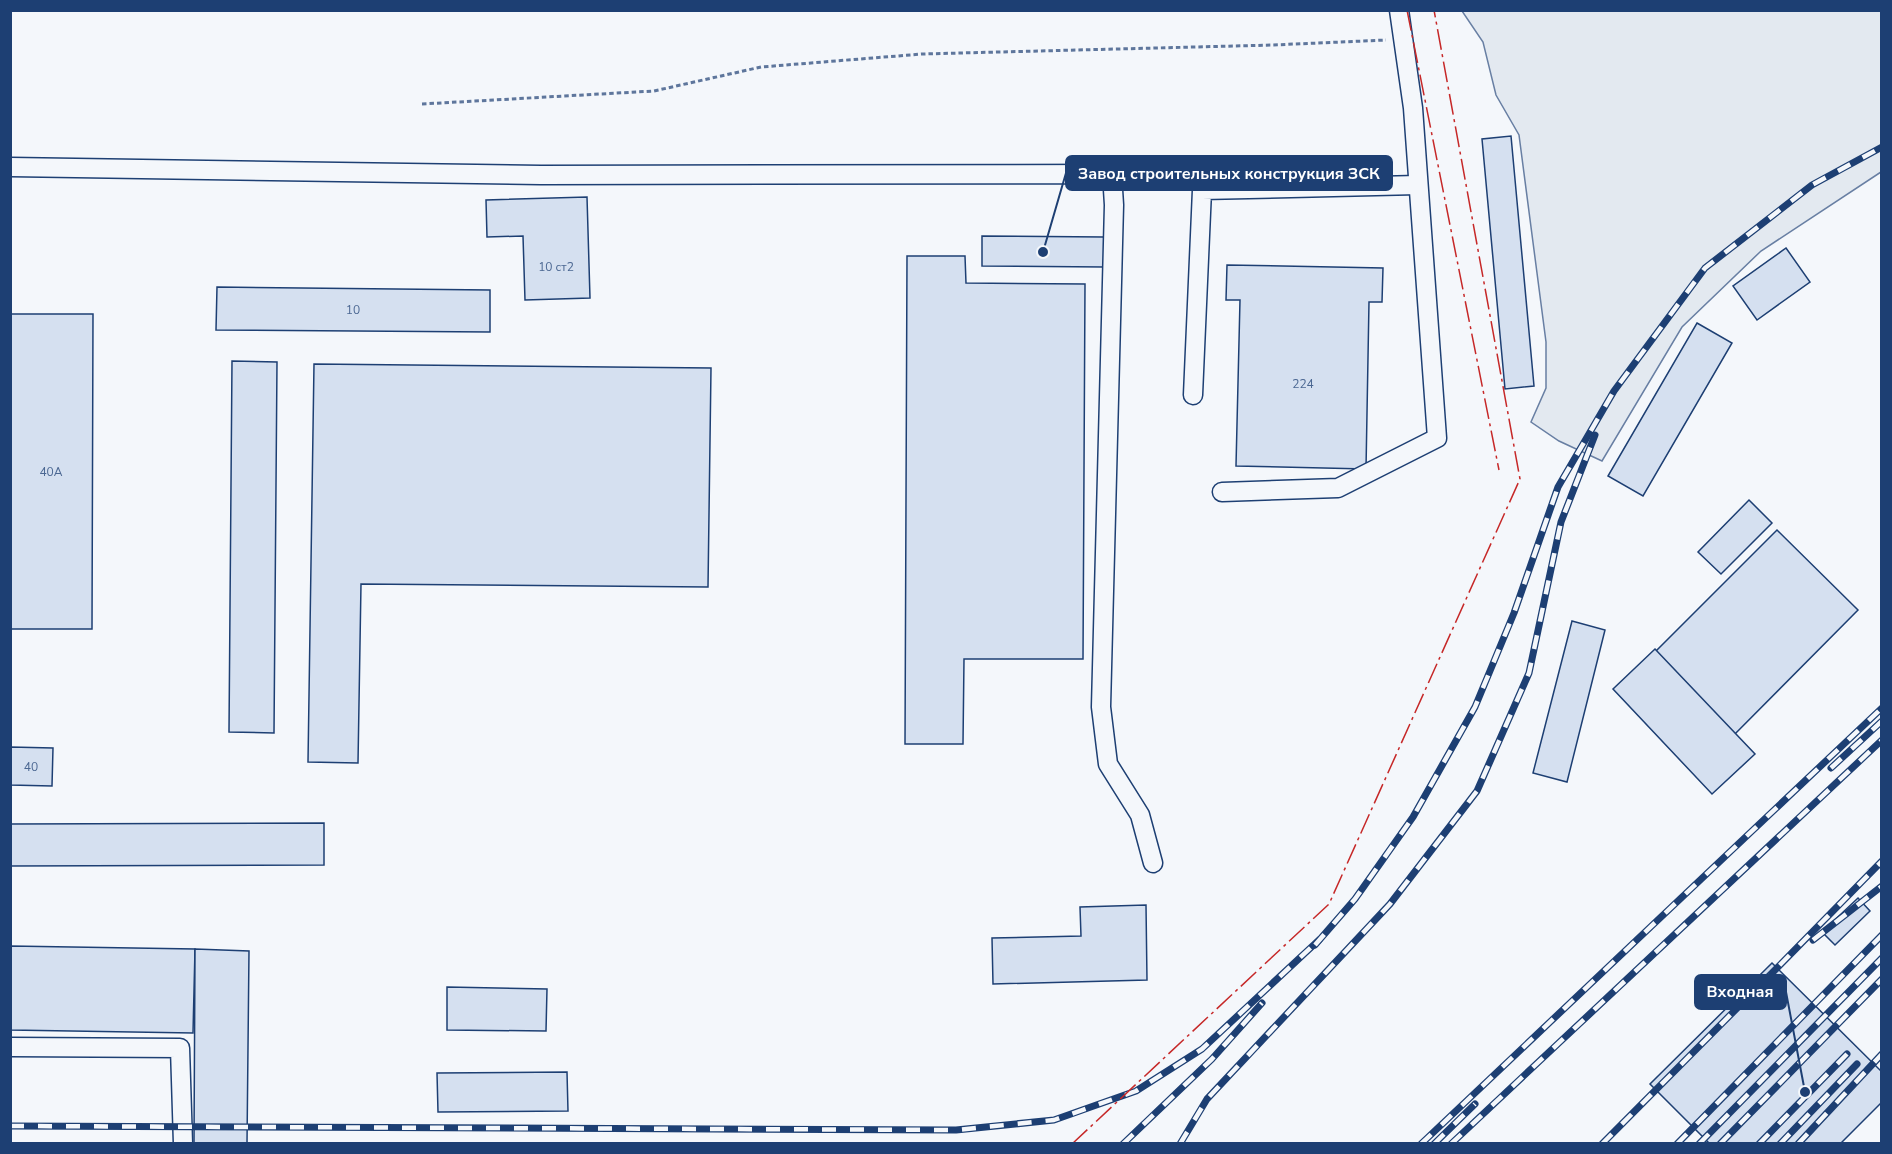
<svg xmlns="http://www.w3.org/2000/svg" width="1892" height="1154" font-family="'Nunito Sans',sans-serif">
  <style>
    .green { fill: #e3e9f0; stroke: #687fa3; stroke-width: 1.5 }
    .building { fill: #d5e0f0; stroke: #1d3f73; stroke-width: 1.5 }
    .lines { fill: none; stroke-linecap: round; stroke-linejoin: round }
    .minor-casing { stroke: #1d3f73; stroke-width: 21 }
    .path { stroke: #5e769c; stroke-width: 3; stroke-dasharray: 4.5 3; stroke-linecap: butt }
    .minor { stroke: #f4f7fb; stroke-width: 18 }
    .rail-casing { stroke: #1d3f73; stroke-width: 7 }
    .rail { stroke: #f4f7fb; stroke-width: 4.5; stroke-dasharray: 14; stroke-linecap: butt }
    .power { stroke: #c62828; stroke-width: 1.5; stroke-dasharray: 21 4.5 3 4.5; stroke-linecap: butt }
    .labels { text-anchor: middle; stroke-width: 4.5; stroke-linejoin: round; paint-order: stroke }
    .number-label { font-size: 12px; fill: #4b6792 }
    .leader { fill: none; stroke: #1d3f73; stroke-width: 2 }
    .callout-dot { fill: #1d3f73; stroke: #f4f7fb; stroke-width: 2 }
    .callout { fill: #1d3f73; stroke: #1d3f73; stroke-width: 2 }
    .callout-label { font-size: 16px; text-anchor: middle; font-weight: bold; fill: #fff }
  </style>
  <rect width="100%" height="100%" fill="#f4f7fb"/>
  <polygon class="green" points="1462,11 1881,11 1881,172 1761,251 1682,327 1602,461 1559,441 1531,422 1546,388 1546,342 1519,135 1496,95 1483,42"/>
  <g class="building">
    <polygon points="1511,136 1534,386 1505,389 1482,139"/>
    <polygon points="587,197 590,298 525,300 523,236 487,237 486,200"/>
    <polygon points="982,236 1104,237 1104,267 982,266"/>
    <polygon points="1786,248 1810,282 1757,320 1733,286"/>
    <polygon points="907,256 965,256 966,283 1085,284 1083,659 964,659 963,744 905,744"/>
    <polygon points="1227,265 1383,268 1382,302 1369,302 1366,469 1236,466 1240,300 1226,300"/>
    <polygon points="217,287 490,290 490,332 216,330"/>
    <polygon points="10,314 93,314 92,629 10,629"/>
    <polygon points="1697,323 1732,343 1643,496 1608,476"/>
    <polygon points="232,361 277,362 274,733 229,732"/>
    <polygon points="314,364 711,368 708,587 361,584 358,763 308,762"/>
    <polygon points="1749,500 1772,523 1721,574 1698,552"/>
    <polygon points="1777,530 1858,610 1728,741 1647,660"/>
    <polygon points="1572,621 1605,630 1567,782 1533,773"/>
    <polygon points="1655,649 1755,754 1712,794 1613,689"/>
    <polygon points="10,747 53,748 52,786 10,785"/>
    <polygon points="324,823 324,865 10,866 10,824"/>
    <polygon points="1858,898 1870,911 1835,945 1822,932"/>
    <polygon points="1146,905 1147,980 993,984 992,938 1081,936 1080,907"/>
    <polygon points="10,946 195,949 193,1033 10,1030"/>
    <polygon points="195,949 249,951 247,1144 194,1144"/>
    <polygon points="1772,963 1882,1072 1882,1102 1840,1144 1710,1144 1650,1084"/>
    <polygon points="447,987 547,989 546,1031 447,1030"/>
    <polygon points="567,1072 568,1111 438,1112 437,1073"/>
  </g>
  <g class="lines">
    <g class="minor-casing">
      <g id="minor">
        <polyline points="10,167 541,175 1112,174 1114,205 1101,707 1108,764 1140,815 1153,863"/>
        <polyline points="1193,395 1202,190 1418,185"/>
        <polyline points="1222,492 1338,488 1437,438 1413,108 1399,10"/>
        <polyline points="10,1047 180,1048 183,1144"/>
      </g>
    </g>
    <polyline class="path" points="422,104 654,91 761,67 922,54 1273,45 1386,40"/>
    <use href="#minor" class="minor"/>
    <g class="rail-casing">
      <g id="rail">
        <polyline points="1831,768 1882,721"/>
        <polyline points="1813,940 1882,886"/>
        <polyline points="1315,945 1355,899 1413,817 1475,707 1514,613 1558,487 1614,391 1705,268 1812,185 1882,147"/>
        <polyline points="10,1126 956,1130 1054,1120 1136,1091 1202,1049 1319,940"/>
        <polyline points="1123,1144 1212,1059 1262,1003"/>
        <polyline points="1180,1144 1207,1099 1390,904 1477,791 1529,673 1561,522 1595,435"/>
        <polyline points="1421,1144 1882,708"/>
        <polyline points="1434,1144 1475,1104"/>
        <polyline points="1451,1144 1882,740"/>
        <polyline points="1602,1144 1774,971 1882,861"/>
        <polyline points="1677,1144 1882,935"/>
        <polyline points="1699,1144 1882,958"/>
        <polyline points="1720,1144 1882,979"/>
        <polyline points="1759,1144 1847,1054"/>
        <polyline points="1780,1144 1857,1064"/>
        <polyline points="1798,1144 1882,1054"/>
      </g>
    </g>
    <use href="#rail" class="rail"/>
    <g class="power">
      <polyline points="1407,10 1499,470"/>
      <polyline points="1072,1144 1329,904 1520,479 1434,10"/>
    </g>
  </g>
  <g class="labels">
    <g class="number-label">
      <text x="556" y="271">10 ст2</text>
      <text x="353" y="314">10</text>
      <text x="1303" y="388">224</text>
      <text x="51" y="476">40А</text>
      <text x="31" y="771">40</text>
    </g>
  </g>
  <path class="leader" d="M1043 252L1066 173M1805 1092L1786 992"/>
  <g class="callout-dot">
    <circle cx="1043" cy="252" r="6"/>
    <circle cx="1805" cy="1092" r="6"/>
  </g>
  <g class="callout">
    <rect x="1066" y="156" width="326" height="34" rx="6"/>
    <rect x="1695" y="975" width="91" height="34" rx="6"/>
  </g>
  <g class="callout-label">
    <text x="1229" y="179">Завод строительных конструкция ЗСК</text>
    <text x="1740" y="997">Входная</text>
  </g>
  <rect width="1892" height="1154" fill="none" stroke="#1d3f73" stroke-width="24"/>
</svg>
